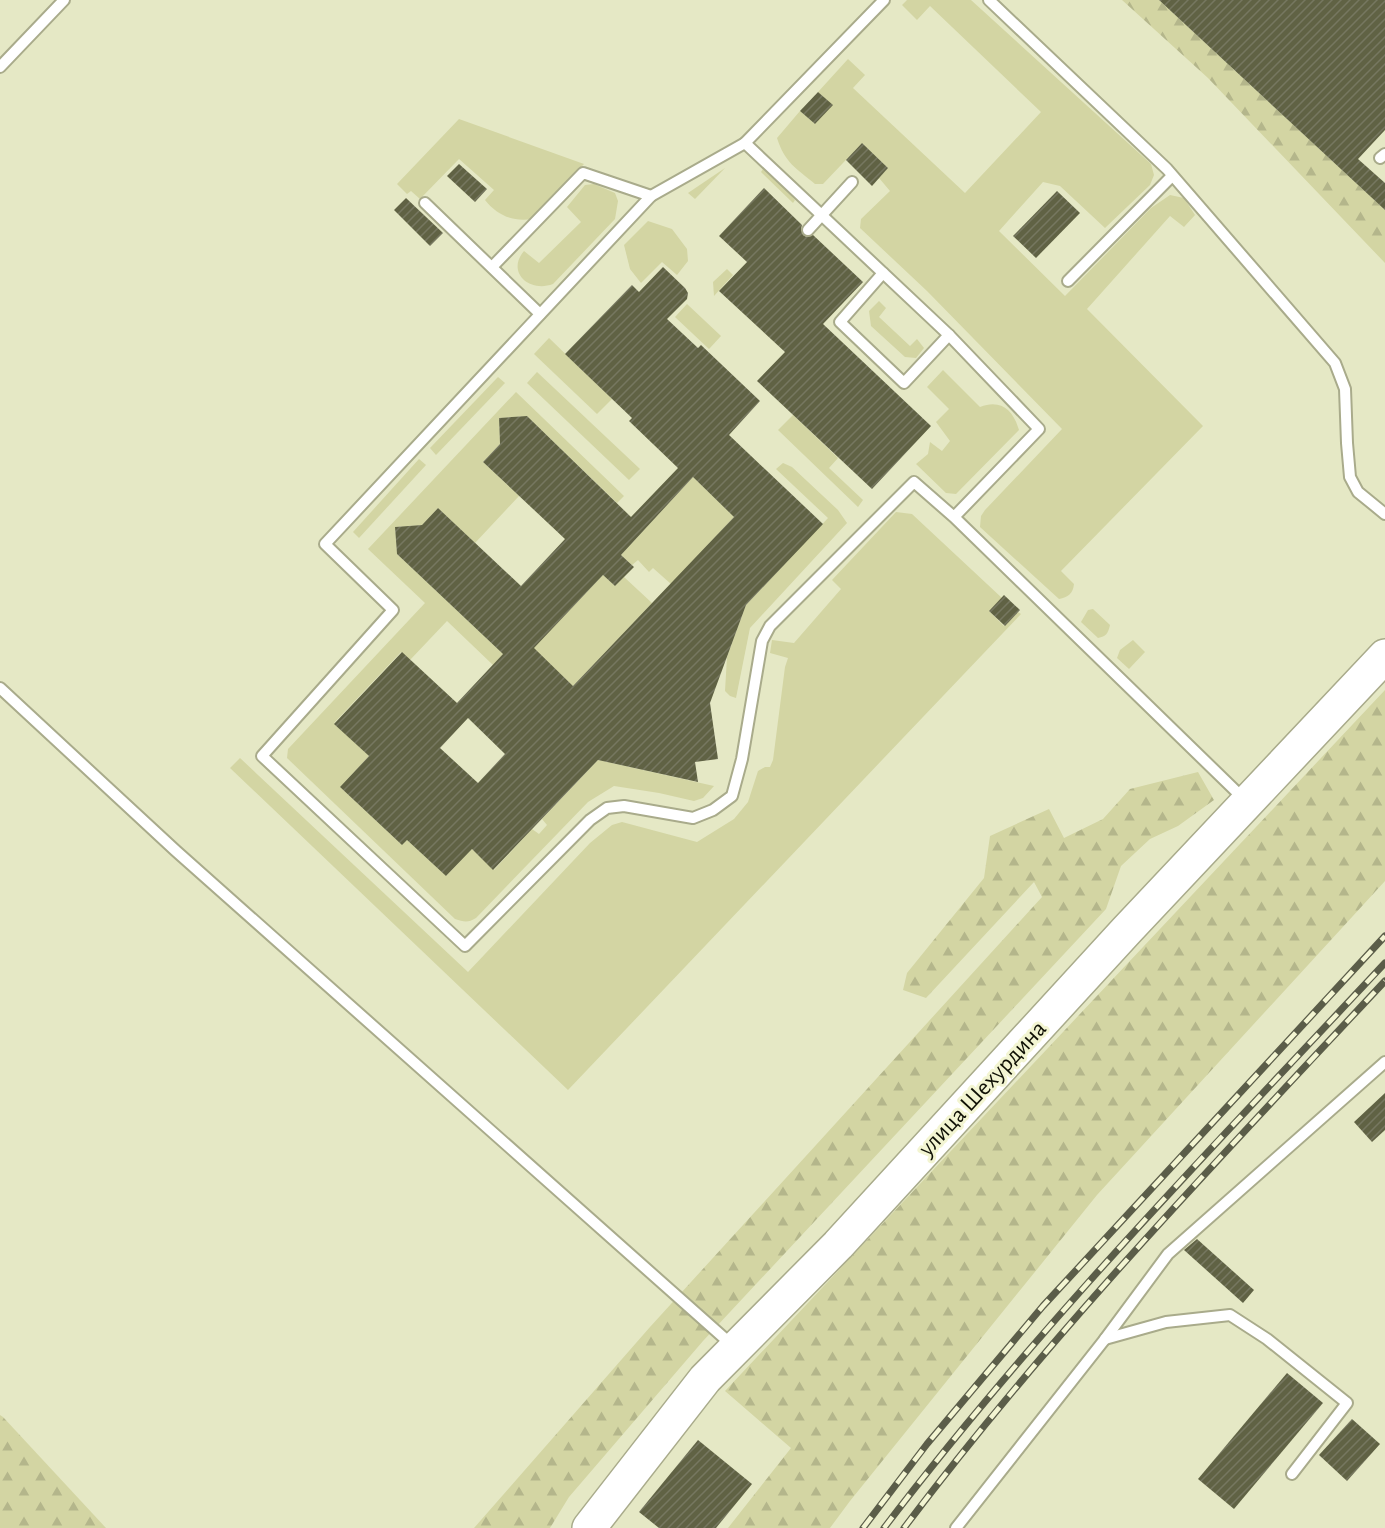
<svg xmlns="http://www.w3.org/2000/svg" width="1385" height="1528" font-family="'Alegreya Sans',sans-serif">
  <style>
    .green { fill: #d3d5a3 }
    .forest { fill: url(#forest-firs) }
    .building { fill: url(#building-hatch); fill-rule: evenodd }
    .lines { fill: none; stroke-linecap: round; stroke-linejoin: round }
    .service-casing { stroke: #a9ab8b; stroke-width: 14 }
    .primary-casing { stroke: #a9ab8b; stroke-width: 36 }
    .service { stroke: #fff; stroke-width: 10 }
    .primary { stroke: #fff; stroke-width: 33 }
    .rail-casing { stroke: #5b5d49; stroke-width: 7 }
    .rail { stroke: #f3f5d2; stroke-width: 4.5; stroke-dasharray: 14; stroke-linecap: butt }
    .labels { text-anchor: middle; stroke-width: 6; stroke-linejoin: round; paint-order: stroke }
    .street-label { font-size: 24px; fill: #0f1005; stroke: #f3f5d2 }
  </style>
  <defs>
    <pattern id="forest-firs" width="22" height="20" patternUnits="userSpaceOnUse" patternTransform="scale(1.5)"><rect width="22" height="20" fill="#d3d5a3"/><path d="M5 1l3.5 6h-7zM16 11l3.5 6h-7z" fill="#b4b68b"/></pattern>
    <pattern id="building-hatch" width="6" height="6" patternUnits="userSpaceOnUse" patternTransform="scale(1.5)"><rect width="6" height="6" fill="#606244"/><path d="M-1 1l2-2M0 6l6-6M5 7l2-2" fill="none" stroke="#767760"/></pattern>
  </defs>
  <rect width="100%" height="100%" fill="#e5e8c5"/>
  <g class="green">
    <path d="M 907,0 L 971,0 L 1151,164 L 1154,175 L 1150,185 L 1105,228 L 1060,186 L 1043,182 L 999,231 L 1065,296 L 1151,208 L 1170,195 L 1184,198 L 1195,215 L 1184,227 L 1170,216 L 1087,309 L 1203,426 L 1061,571 L 1074,584 C 1073,594 1068,597 1059,599 L 980,527 L 981,516 L 985,510 L 1062,429 L 927,291 L 860,228 L 861,219 L 890,191 L 879,178 L 888,168 L 862,143 L 823,184 L 815,184 C 796,168 785,163 777,138 L 800,111 L 815,124 L 832,105 L 818,92 L 848,59 L 865,75 L 853,88 L 965,193 L 1041,112 L 930,6 L 917,20 L 902,5 Z"/>
    <path d="M 459,119 L 584,164 L 532,219 C 512,222 497,215 485,200 L 494,190 L 459,159 L 420,199 L 411,191 L 407,194 L 397,184 Z"/>
    <polygon points="725,168 695,199 688,193"/>
    <polygon points="763,169 782,185 795,200 793,203 761,172"/>
    <path d="M 594,184 L 615,193 L 618,201 L 615,219 L 553,284 C 529,293 506,272 524,251 L 539,263 L 581,222 L 567,207 L 585,185 Z"/>
    <polygon points="648,221 672,229 687,249 688,261 677,275 662,262 641,283 630,269 624,245"/>
    <polygon points="727,269 733,275 714,296 713,282"/>
    <polygon points="879,301 886,308 879,317 910,346 917,339 924,348 916,358 905,357 871,326 869,311"/>
    <polygon points="687,304 721,336 709,349 675,317"/>
    <polygon points="549,338 612,399 597,414 534,354"/>
    <path d="M 943,370 L 980,407 C 1001,399 1013,410 1019,430 L 956,494 L 946,493 L 916,464 L 928,454 L 930,442 L 942,451 L 950,441 L 936,422 L 949,409 L 927,387 Z"/>
    <polygon points="537,372 640,469 629,480 527,383"/>
    <polygon points="498,377 505,383 436,455 430,448"/>
    <path d="M 516,392 L 624,496 L 617,503 L 527,416 L 499,418 L 500,444 L 483,462 L 519,496 L 475,543 L 438,508 L 422,525 L 395,527 L 397,554 L 503,654 L 493,665 L 447,621 L 410,660 L 401,652 L 334,723 L 369,756 L 340,787 L 402,845 L 407,840 L 446,876 L 472,849 L 494,870 L 532,829 L 539,834 L 547,825 L 542,819 L 598,760 L 714,786 L 703,798 L 694,801 L 659,793 L 614,786 L 588,802 L 476,918 C 468,923 464,922 455,919 L 287,758 L 288,749 L 425,603 L 368,549 Z"/>
    <polygon points="793,415 838,458 829,468 863,500 858,507 778,430"/>
    <polygon points="419,459 426,465 359,538 353,532"/>
    <polygon points="783,463 792,467 838,510 847,523 750,628 736,698 730,696 725,691 727,657 746,605 828,518 776,469"/>
    <polygon points="693,477 734,517 671,584 653,568 649,572 638,560 632,565 621,555"/>
    <polygon points="896,512 912,514 1002,598 989,611 1004,626 1018,612 1021,614 568,1090 230,768 240,758 468,972 590,843 612,825 622,822 697,842 734,819 748,802 758,771 765,767 770,767 773,760 785,667 788,658 770,653 772,640 794,643 841,589 832,580"/>
    <polygon points="603,575 615,586 624,577 652,603 573,686 533,648"/>
    <path d="M 1093,609 L 1110,625 C 1108,634 1106,636 1098,638 L 1081,622 L 1088,610 Z"/>
    <polygon points="1133,640 1145,652 1129,669 1117,658 1120,650"/>
  </g>
  <g class="forest">
    <polygon points="1122,0 1159,0 1385,210 1385,263 1208,78"/>
    <polygon points="1385,690 1385,881 1097,1195 850,1501 830,1528 728,1528 791,1448 725,1391"/>
    <polygon points="1198,772 1214,800 1178,826 1150,839 1121,866 1106,909 703,1341 569,1497 550,1528 474,1528 650,1327 1042,897 1034,882 926,998 903,990 907,973 984,878 990,836 1049,809 1064,838 1103,819 1130,789"/>
    <polygon points="0,1415 3,1417 106,1528 0,1528"/>
  </g>
  <g class="building">
    <polygon points="1159,0 1385,0 1385,130 1358,159 1385,183 1385,210"/>
    <polygon points="818,92 833,105 815,124 800,111"/>
    <polygon points="862,143 888,168 872,186 846,160"/>
    <polygon points="459,164 487,189 475,202 447,176"/>
    <polygon points="764,188 802,225 801,229 803,235 807,237 813,235 863,282 823,324 931,426 872,489 757,381 785,352 719,291 747,262 719,236"/>
    <polygon points="1057,191 1080,213 1036,258 1013,236"/>
    <polygon points="406,198 443,233 430,246 394,210"/>
    <path d="M 663,267 L 685,288 L 688,293 L 687,299 L 667,319 L 698,348 L 701,345 L 760,401 L 729,435 L 823,524 L 746,605 L 710,703 L 718,759 L 695,762 L 698,782 L 598,760 L 493,870 L 472,849 L 446,876 L 407,840 L 402,845 L 340,787 L 369,756 L 334,724 L 402,652 L 457,703 L 503,654 L 397,554 L 395,527 L 422,525 L 438,508 L 521,586 L 565,539 L 483,462 L 500,444 L 499,418 L 527,416 L 631,517 L 678,468 L 629,421 L 632,418 L 565,354 L 632,285 L 639,292 ZM 693,477 L 734,517 L 573,686 L 534,648 L 603,575 L 615,586 L 634,567 L 621,555 ZM 468,718 L 505,754 L 478,783 L 440,748 Z"/>
    <polygon points="1004,595 1020,610 1005,626 989,611"/>
    <polygon points="1385,1093 1385,1130 1372,1142 1354,1122"/>
    <polygon points="1197,1239 1254,1290 1243,1303 1184,1250"/>
    <polygon points="1287,1373 1323,1403 1234,1509 1198,1479"/>
    <polygon points="1352,1419 1380,1444 1347,1481 1319,1455"/>
    <polygon points="698,1440 752,1484 716,1528 659,1528 639,1512"/>
  </g>
  <g class="lines">
    <g class="service-casing">
      <g id="service">
        <polyline points="989,0 1167,169 1335,363 1345,389 1347,443 1350,477 1358,492 1385,514"/>
        <polyline points="0,67 64,0"/>
        <polyline points="745,143 884,0"/>
        <polyline points="1380,158 1385,154"/>
        <polyline points="425,203 540,314"/>
        <polyline points="808,230 852,182"/>
        <polyline points="492,267 583,173 651,196"/>
        <polyline points="883,273 840,322 904,383 949,335"/>
        <polyline points="1068,281 1172,176"/>
        <polyline points="954,517 914,482 770,626 762,641 742,759 732,796 713,810 693,818 624,806 607,808 590,820 465,946 262,756 393,610 325,544 651,196 745,143 949,335 1039,429 954,517 1245,800"/>
        <polyline points="0,688 176,851 732,1345"/>
        <polyline points="1105,1339 1166,1322 1230,1315 1267,1339 1347,1403 1292,1474"/>
        <polyline points="956,1528 1105,1339 1168,1254 1385,1062"/>
      </g>
    </g>
    <g class="primary-casing">
      <polyline id="primary" points="589,1528 705,1379 838,1245 1126,931 1385,656"/>
    </g>
    <use href="#service" class="service"/>
    <use href="#primary" class="primary"/>
    <g class="rail-casing">
      <g id="rail">
        <polyline points="863,1528 927,1444 1043,1306 1385,936"/>
        <path d="M 884,1528 C 1037,1327 1213,1147 1385,963"/>
        <path d="M 904,1528 C 1050,1334 1219,1159 1385,981"/>
      </g>
    </g>
    <use href="#rail" class="rail"/>
  </g>
  <g class="labels">
    <g class="street-label">
      <text transform="translate(982 1088) rotate(-47)" y="8">улица Шехурдина</text>
    </g>
  </g>
</svg>
